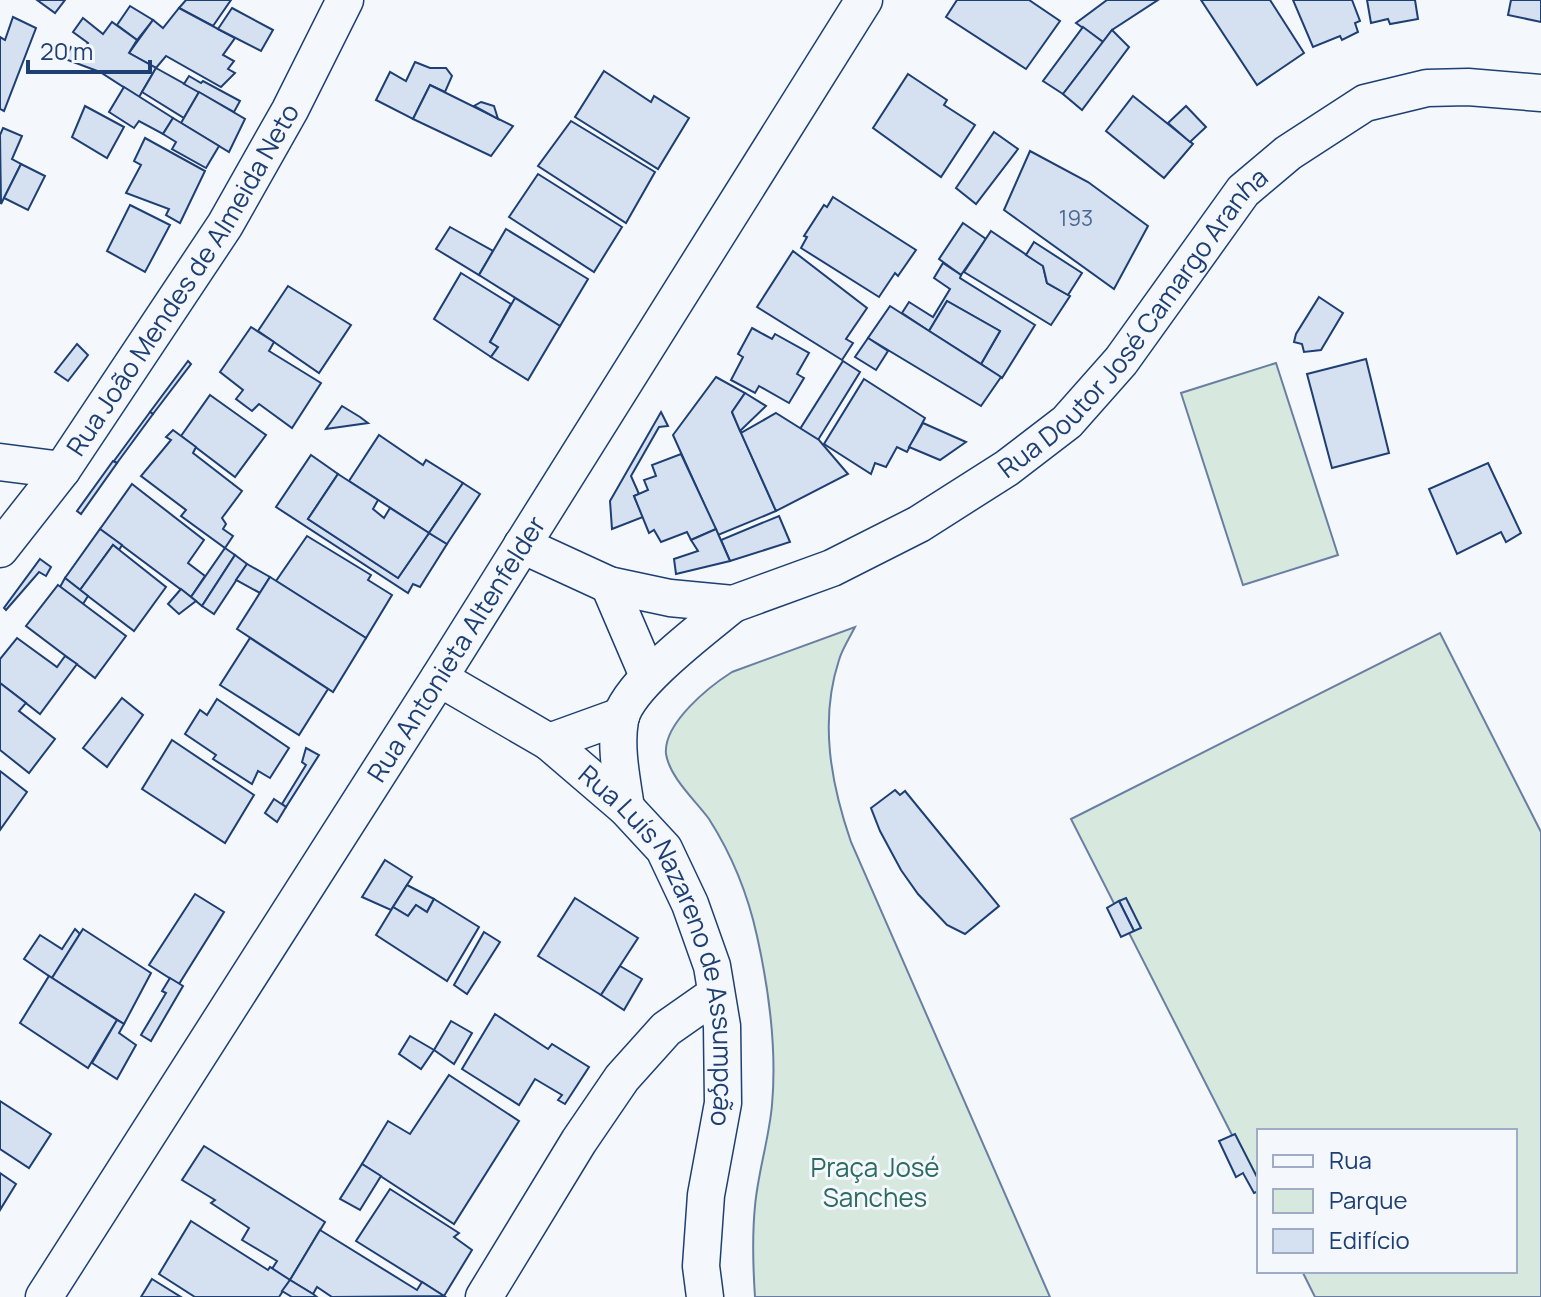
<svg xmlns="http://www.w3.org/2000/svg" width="1541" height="1297" font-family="Manrope,sans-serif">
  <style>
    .green { fill: #d7e8df; stroke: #687fa3; stroke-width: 2 }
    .building { fill: #d5e0f0; stroke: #1d3f73; stroke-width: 2 }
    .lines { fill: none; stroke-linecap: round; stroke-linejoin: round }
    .minor-casing { stroke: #1d3f73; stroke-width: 39 }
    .minor { stroke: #f4f7fb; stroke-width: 36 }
    .labels { text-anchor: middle; stroke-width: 6; stroke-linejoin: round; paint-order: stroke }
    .number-label { font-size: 22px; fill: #4b6792 }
    .street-label { font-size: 26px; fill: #1d3f73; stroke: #f4f7fb }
    .park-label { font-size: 26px; fill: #2c6c60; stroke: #f4f7fb }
  </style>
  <rect width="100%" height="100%" fill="#f4f7fb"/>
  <g class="green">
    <polygon points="1276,363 1338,555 1243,585 1181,393"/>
    <path d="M 855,627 C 850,637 842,649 839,660 C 819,721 831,784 851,842 L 1050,1297 L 755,1297 C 753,1267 752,1236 755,1206 C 758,1172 769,1139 772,1105 C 777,1049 769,990 757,936 C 748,895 732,855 709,819 C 695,800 670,778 666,754 C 663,723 710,686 732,672 Z"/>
    <polygon points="1440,633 1541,832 1541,1297 1315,1297 1302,1271 1515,1271 1515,1131 1259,1131 1259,1188 1071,819"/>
  </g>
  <g class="building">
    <polygon points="37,0 65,0 55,13"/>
    <polygon points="186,0 231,0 213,26 179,8"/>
    <polygon points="957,0 1029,0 1060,21 1026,69 946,17"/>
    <polygon points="1107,0 1158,0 1112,30 1103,42 1076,23"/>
    <polygon points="1201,0 1270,0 1304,53 1257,85"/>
    <polygon points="1293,0 1352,0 1360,21 1355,23 1358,32 1342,40 1340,36 1313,47"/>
    <polygon points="1367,0 1415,0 1418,19 1390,24 1388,19 1371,23"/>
    <polygon points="1511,0 1541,0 1541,22 1508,15"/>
    <polygon points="130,6 153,20 137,40 117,25"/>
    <polygon points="179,8 235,38 223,55 234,61 228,69 235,73 221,87 166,56 156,68 129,53 153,20 163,28"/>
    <polygon points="232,8 273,30 261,51 218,29"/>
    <polygon points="13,17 36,28 4,111 0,109 0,37 5,40"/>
    <polygon points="83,18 103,34 112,22 137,40 129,53 156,68 139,97 100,72 65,59 71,47 81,53 88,43 73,32"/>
    <polygon points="1083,27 1103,42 1063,94 1043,81"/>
    <polygon points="1112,30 1129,47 1082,110 1063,94"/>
    <polygon points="415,62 430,68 446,68 452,76 445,92 430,85 413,119 376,100 390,72 406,81"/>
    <polygon points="156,68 199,92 184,118 142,92"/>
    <polygon points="604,71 651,102 654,96 689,118 658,169 575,117"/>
    <polygon points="908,74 947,100 944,105 975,125 941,177 873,128"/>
    <polygon points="189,76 201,83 203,81 240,101 234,112 184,84"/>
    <polygon points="430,85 513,126 491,156 413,119"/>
    <polygon points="124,87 173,118 163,134 139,121 134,128 109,112"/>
    <polygon points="199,92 245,119 229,152 181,123"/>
    <polygon points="1133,96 1193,144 1164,178 1106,131"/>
    <polygon points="481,102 494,106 498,119 474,106"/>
    <polygon points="85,106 124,127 107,158 72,137"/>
    <polygon points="1186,106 1206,127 1190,142 1168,123"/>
    <polygon points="173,118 219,146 206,168 172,149 176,142 163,134"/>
    <polygon points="571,121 655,172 626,223 538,166"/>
    <polygon points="3,128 22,136 12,159 21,164 1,204 0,135"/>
    <polygon points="994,132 1018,149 976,204 956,188"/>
    <polygon points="145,138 205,171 180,223 166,215 169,209 126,193 141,165 134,161"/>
    <polygon points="1030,151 1088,182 1148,226 1114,289 1004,210"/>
    <polygon points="21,164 45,176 28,210 4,198"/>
    <polygon points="538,174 622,227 594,272 509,217"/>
    <polygon points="833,197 916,250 898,276 895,273 879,297 801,248 807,237 804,236 824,205 827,207"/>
    <polygon points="130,205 170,225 145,272 107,251"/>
    <polygon points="963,223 986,239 961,275 939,259"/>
    <polygon points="450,227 493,251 479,275 436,249"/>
    <polygon points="506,229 588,279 560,326 479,275"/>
    <polygon points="991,231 1043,266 1047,283 1070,296 1051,325 964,272"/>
    <polygon points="1034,242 1082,273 1068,295 1047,283 1043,266 1026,255"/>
    <polygon points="793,251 867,308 846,339 853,343 842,360 757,307"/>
    <polygon points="943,263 961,275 960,278 1035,325 1002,378 981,364 1000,331 947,301 929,331 902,313 909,302 933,317 950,289 934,278"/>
    <polygon points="461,273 511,304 490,342 498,347 491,357 434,319"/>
    <polygon points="288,286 351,325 319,373 258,331"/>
    <polygon points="1319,297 1343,313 1321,350 1304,352 1302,344 1294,342 1296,334"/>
    <polygon points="515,298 560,326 528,380 491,357 498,347 490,342"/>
    <polygon points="947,301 1000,331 981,364 929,331"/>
    <polygon points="890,306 1001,377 981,406 868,338"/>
    <polygon points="251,327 274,342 269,351 321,383 292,428 259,404 252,411 236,399 243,390 220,372"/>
    <polygon points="752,328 772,339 775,334 809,353 797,374 804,378 789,403 759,386 755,393 731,380 743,357 738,354"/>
    <polygon points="868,338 888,351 876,370 855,357"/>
    <polygon points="77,344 88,355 68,381 55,372"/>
    <polygon points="1366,359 1389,453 1332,468 1307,374"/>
    <polygon points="188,361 191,364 153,414 150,412"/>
    <polygon points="843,361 860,372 818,440 800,429"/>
    <polygon points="716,377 745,393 732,412 776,511 718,535 673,435"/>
    <polygon points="864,379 925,418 907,452 897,447 886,467 875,463 871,474 824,444"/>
    <polygon points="745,393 766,406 740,431 732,412"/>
    <polygon points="210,395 266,435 235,477 181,436"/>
    <polygon points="342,406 360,417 368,423 326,429"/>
    <polygon points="150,412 153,414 117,463 114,461"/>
    <polygon points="661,412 668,426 659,427 631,476 639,494 634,496 643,517 612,529 610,501"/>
    <polygon points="776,413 819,440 848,474 776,511 741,433"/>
    <polygon points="923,423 966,442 940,460 909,447"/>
    <polygon points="173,430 196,447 193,453 242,491 222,518 226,524 223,529 233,536 225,548 181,516 186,510 141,476 171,440 166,437"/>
    <polygon points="379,435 423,465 426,460 463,483 429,533 349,481"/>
    <polygon points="681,454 716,529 691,540 687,532 661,542 654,530 649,533 634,496 648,490 644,480 656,476 652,465"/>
    <polygon points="311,455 338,474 308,519 398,578 429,533 447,544 420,587 413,584 408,593 276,507"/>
    <polygon points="113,461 117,463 81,514 77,511"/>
    <polygon points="1488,463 1521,533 1506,542 1501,532 1457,554 1429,489"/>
    <polygon points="338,474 378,500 373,509 384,518 390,508 429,533 398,578 308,519"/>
    <polygon points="463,483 480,494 447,544 429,533"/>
    <polygon points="132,484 204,540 188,563 205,576 191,597 100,529"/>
    <polygon points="779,516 790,542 730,561 721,540"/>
    <polygon points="100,529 122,545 119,550 113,545 80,590 65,578"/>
    <polygon points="716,529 730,561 676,574 674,559 698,551 691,540"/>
    <polygon points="307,536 371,575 368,580 392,595 366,638 276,581"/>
    <polygon points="113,545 166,587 134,631 80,590"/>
    <polygon points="225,548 235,555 202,606 191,597"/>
    <polygon points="235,555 247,564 214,614 202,606"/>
    <polygon points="40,559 51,567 46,576 39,572 6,610 4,608"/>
    <polygon points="247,564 270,577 260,593 236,580"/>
    <polygon points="270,577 366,638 333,692 237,629"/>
    <polygon points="65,578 88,596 83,604 60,587"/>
    <polygon points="58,585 126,636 95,678 26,626"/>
    <polygon points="181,589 196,601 179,614 168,604"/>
    <polygon points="17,638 57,667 65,656 77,664 40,714 0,683 0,659"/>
    <polygon points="250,638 328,689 299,735 220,685"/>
    <polygon points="0,683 26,703 19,711 55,739 29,773 0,750"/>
    <polygon points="122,698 143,715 107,767 83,748"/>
    <polygon points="217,699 289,748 270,778 258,771 252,784 213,759 216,755 185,734 200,710 207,715"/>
    <polygon points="172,740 254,795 225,843 142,789"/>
    <polygon points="306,748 319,755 286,807 282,804 306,765 302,762"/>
    <polygon points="0,771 27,792 0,830"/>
    <polygon points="895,790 900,795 905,791 999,906 965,934 947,925 918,894 901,870 880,831 871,808"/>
    <polygon points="274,799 286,807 277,822 265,813"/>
    <polygon points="385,860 412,877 391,910 362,897"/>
    <polygon points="407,885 434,899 427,912 416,905 408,916 393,907"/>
    <polygon points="195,894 224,912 179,984 149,965"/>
    <polygon points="575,898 638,938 601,995 538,956"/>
    <polygon points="1126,898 1141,928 1134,931 1119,901"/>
    <polygon points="434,899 479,927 447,981 376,935 393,907 408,916 416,905 427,912"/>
    <polygon points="1119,901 1134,931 1121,937 1107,908"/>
    <polygon points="75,929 80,934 52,978 24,959 40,935 62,949"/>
    <polygon points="83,929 151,973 124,1024 52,978"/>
    <polygon points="484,932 500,942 467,994 454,985"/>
    <polygon points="620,966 642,979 624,1010 601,995"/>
    <polygon points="49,976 117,1020 88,1068 20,1023"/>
    <polygon points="170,978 183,986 151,1041 141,1035 166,993 162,991"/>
    <polygon points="495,1014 548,1049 552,1044 589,1067 565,1104 558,1100 562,1095 535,1079 519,1105 462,1069"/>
    <polygon points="117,1020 124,1024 119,1033 136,1045 117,1079 92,1063"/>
    <polygon points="451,1021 472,1033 454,1064 434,1050"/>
    <polygon points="410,1036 434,1050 421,1069 399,1054"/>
    <polygon points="449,1075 519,1121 454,1224 362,1164 388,1121 410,1134"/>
    <polygon points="0,1101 51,1134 29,1168 0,1149"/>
    <polygon points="1235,1134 1259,1181 1259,1191 1254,1193 1243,1173 1236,1177 1219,1141"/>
    <polygon points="204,1146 325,1222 290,1280 272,1269 277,1261 242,1240 249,1228 211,1203 215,1200 182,1180"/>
    <polygon points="362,1164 381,1176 360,1210 340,1199"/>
    <polygon points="0,1173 16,1184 0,1210"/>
    <polygon points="390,1189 459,1233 454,1237 472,1250 444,1296 356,1241"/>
    <polygon points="191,1221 268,1270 270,1267 290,1280 279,1297 195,1297 159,1274"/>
    <polygon points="320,1230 417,1290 422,1282 444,1296 332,1297 317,1287 313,1294 290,1280"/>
    <polygon points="152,1279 181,1297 141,1297"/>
    <polygon points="290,1280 313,1294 317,1297 292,1297 282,1291"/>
  </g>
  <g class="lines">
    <g class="minor-casing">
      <g id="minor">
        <polyline points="0,462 62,470"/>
        <path id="s1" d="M 522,545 L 609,585 L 670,598 L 733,604 L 832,568 L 919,524 L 1007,468 L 1067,422 L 1121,361 L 1243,191 L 1288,153 L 1365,103 L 1427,88 L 1468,87 L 1541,93"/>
        <path id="s2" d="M 0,549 L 62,470 L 225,225 L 290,110 L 345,0"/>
        <polyline points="609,585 648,676"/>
        <path id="s3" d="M 439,678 L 549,742 L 626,808 L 664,849 L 690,904 L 712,966 L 722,1026 L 723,1103 L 706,1195 L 701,1266 L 705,1297"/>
        <polyline points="549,742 621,716"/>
        <path d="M 626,808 C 622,780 615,748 620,720 C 627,685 704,628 733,604"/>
        <path id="s4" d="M 44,1297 L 439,678 L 864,0"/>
        <polyline points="484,1297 579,1141 622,1078 666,1029 716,994"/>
      </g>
    </g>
    <use href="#minor" class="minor"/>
  </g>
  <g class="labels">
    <g class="number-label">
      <text x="1076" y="226">193</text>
    </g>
    <g class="street-label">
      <text dy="9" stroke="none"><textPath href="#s2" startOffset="326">Rua João Mendes de Almeida Neto</textPath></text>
      <text dy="9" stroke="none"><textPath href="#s1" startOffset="722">Rua Doutor José Camargo Aranha</textPath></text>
      <text dy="9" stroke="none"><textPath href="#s4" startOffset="768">Rua Antonieta Altenfelder</textPath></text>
      <text dy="9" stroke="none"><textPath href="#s3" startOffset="372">Rua Luís Nazareno de Assumpção</textPath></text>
    </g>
    <g class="park-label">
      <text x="875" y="1177">Praça José<tspan x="875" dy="30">Sanches</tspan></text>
    </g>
  </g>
  <rect x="1257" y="1129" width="260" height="144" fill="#f4f7fb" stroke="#9eadc5" stroke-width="2"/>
  <rect x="1273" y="1155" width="40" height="12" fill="#f4f7fb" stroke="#9eadc5" stroke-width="2"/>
  <text x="1329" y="1169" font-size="24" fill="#1d3f73">Rua</text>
  <rect x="1273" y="1189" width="40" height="24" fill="#d7e8df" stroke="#9eadc5" stroke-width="2"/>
  <text x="1329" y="1209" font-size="24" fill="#1d3f73">Parque</text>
  <rect x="1273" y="1229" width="40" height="24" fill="#d5e0f0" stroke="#9eadc5" stroke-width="2"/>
  <text x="1329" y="1249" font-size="24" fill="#1d3f73">Edifício</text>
  <path d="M28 60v12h122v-12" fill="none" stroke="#1d3f73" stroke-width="4"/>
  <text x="40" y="60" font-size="24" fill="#1d3f73" stroke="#f4f7fb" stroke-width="6" paint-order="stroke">20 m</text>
</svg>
